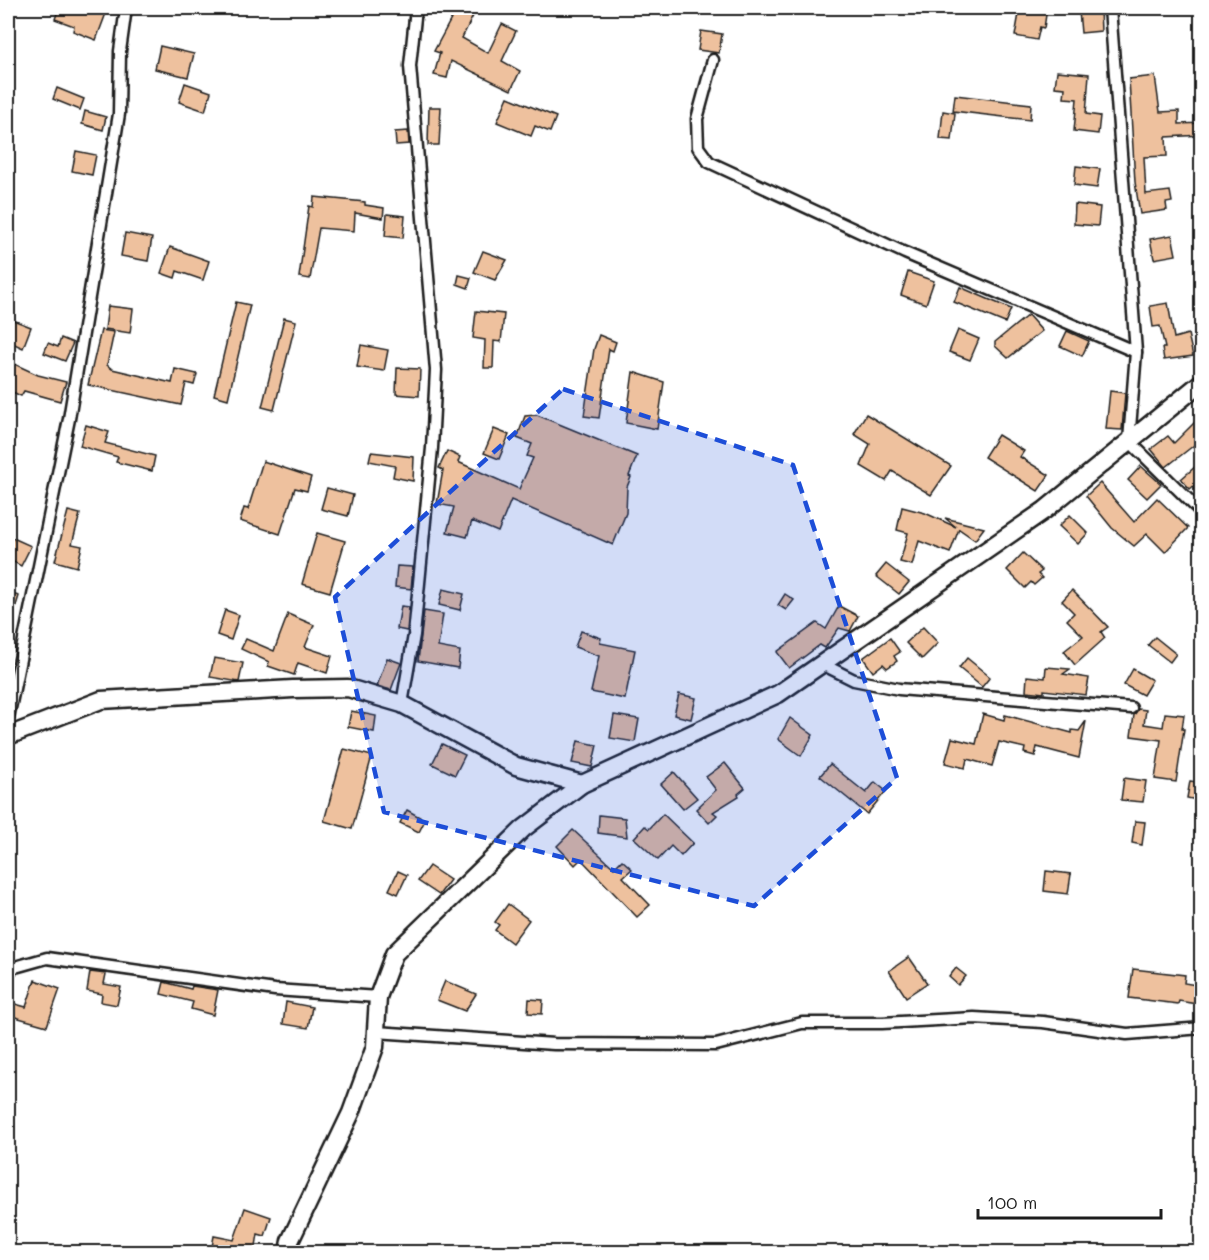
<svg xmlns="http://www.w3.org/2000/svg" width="1209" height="1260" font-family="Mali,sans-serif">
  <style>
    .building { fill: #eec19e; stroke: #1c1c1c; stroke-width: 1.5 }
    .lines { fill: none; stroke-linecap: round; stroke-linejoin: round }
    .street-casing { stroke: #1c1c1c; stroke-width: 15 }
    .secondary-casing { stroke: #1c1c1c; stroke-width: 21 }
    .street { stroke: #fff; stroke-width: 10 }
    .secondary { stroke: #fff; stroke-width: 16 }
    .marked { fill: #1d4ed8; fill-opacity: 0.2; stroke: #1d4ed8; stroke-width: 4.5; stroke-dasharray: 12 8; stroke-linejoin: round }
  </style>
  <rect width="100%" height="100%" fill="#fff"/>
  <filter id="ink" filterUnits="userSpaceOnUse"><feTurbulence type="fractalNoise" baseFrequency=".0167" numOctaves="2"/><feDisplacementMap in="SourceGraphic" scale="12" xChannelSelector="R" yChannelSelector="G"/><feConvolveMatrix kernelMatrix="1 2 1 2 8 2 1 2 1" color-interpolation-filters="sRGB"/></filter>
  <g filter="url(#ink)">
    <g class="building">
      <polygon points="59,8 108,8 96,40 73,31 74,26 55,19"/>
      <polygon points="457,8 477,8 462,38 488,53 502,24 516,31 502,61 520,71 511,90 451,61 447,78 434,75 440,53 434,51"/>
      <polygon points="1020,8 1047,8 1044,28 1040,27 1037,40 1015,36"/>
      <polygon points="1100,10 1101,31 1081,33 1079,11"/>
      <polygon points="701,31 722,34 719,53 698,50"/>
      <polygon points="160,46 194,54 188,77 155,69"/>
      <polygon points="1057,71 1089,74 1086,114 1100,116 1098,134 1074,131 1077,99 1064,98 1065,88 1055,87"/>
      <polygon points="1155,76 1160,112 1179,111 1179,124 1202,123 1202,135 1166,137 1167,156 1144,157 1146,194 1170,191 1172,202 1166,203 1167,210 1140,214 1135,182 1129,79"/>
      <polygon points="185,83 211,92 205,111 179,102"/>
      <polygon points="57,88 84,99 80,110 53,99"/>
      <polygon points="955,95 1031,104 1030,120 953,111"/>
      <polygon points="508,97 556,117 550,132 535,126 531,136 497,122"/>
      <polygon points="429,107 441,107 439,145 428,145"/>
      <polygon points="85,111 106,117 103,130 82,124"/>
      <polygon points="943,111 955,113 952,140 940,139"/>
      <polygon points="408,131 409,144 396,145 395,132"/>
      <polygon points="76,151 96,155 92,175 72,171"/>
      <polygon points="1076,166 1100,169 1097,188 1074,185"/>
      <polygon points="314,197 365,202 365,205 384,208 383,218 355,213 354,231 319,228 310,279 299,277 309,206 313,207"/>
      <polygon points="1075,204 1100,207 1098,226 1074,224"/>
      <polygon points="387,214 405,216 403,238 385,236"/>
      <polygon points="125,233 152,238 148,261 121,256"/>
      <polygon points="1172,235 1176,255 1154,259 1150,239"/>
      <polygon points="170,247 209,261 203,280 177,271 175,278 161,273"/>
      <polygon points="483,251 507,260 495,280 474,272"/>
      <polygon points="908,272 934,281 926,304 901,295"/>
      <polygon points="459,275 471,278 468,288 457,284"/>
      <polygon points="960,287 1011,309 1005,323 954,302"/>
      <polygon points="236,302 250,305 228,399 214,395"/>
      <polygon points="1168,303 1174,338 1188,334 1193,356 1164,360 1162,348 1165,348 1160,326 1153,327 1150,306"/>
      <polygon points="108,306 133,309 130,333 105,329"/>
      <polygon points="476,311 504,314 501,342 494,341 493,368 484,368 485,340 473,338"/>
      <polygon points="1028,315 1042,331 1008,358 995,346 995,342"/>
      <polygon points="8,318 31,327 23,348 8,341"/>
      <polygon points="284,318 296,321 274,410 262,407"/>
      <polygon points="101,330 114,332 107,365 112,369 172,383 175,369 197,374 194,385 186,383 181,405 88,385"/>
      <polygon points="958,330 979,339 970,360 949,352"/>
      <polygon points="1067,331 1089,341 1082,356 1060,346"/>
      <polygon points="599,335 616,342 613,351 609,349 599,418 584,416 594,349"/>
      <polygon points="61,338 73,343 65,361 44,353 48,343 58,347"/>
      <polygon points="361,345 388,350 384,371 357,367"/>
      <polygon points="8,361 38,375 66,382 60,401 24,391 21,396 8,390"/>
      <polygon points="397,368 420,369 419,396 396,394"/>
      <polygon points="633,372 664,382 657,429 626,423"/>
      <polygon points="1110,391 1125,393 1122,430 1106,429"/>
      <polygon points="866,414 951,466 931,495 892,471 886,481 861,466 870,444 854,434"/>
      <polygon points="537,415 637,456 629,476 631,477 627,487 626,513 613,545 511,500 498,532 472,521 467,537 447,532 454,507 437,504 443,470 439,468 447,451 460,457 458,462 519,489 533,458 527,456 532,444 517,438 525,416"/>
      <polygon points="1196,421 1202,427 1202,439 1166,467 1151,449 1168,436 1174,443"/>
      <polygon points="86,425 109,432 105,443 155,456 152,471 116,462 118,457 80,446"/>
      <polygon points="494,429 509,435 499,459 484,453"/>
      <polygon points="998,435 1024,451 1020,457 1049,475 1038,491 984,457"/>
      <polygon points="371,452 414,457 413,481 393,477 395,466 369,461"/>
      <polygon points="263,461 311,477 307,491 295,488 280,534 240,521 244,508 248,509"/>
      <polygon points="1202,461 1202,490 1196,484 1190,489 1181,479"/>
      <polygon points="1141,466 1161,484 1147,498 1128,480"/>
      <polygon points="1100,483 1134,522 1157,498 1188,528 1165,552 1147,534 1134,546 1112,528 1086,496"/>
      <polygon points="327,488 353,495 348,516 321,509"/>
      <polygon points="902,507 925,513 956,527 945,518 984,528 975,540 959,529 950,553 919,541 912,565 900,562 908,533 897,530"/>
      <polygon points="68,511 80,514 72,544 82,546 77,567 55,561"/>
      <polygon points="1070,515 1088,533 1078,544 1059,526"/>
      <polygon points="317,533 345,541 330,592 302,584"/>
      <polygon points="13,538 31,546 21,566 8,559 8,549"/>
      <polygon points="1023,553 1042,571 1038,574 1042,578 1034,585 1031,582 1025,588 1007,570"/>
      <polygon points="886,564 909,582 899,594 876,576"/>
      <polygon points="397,566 413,567 411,589 395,587"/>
      <polygon points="443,589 464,594 460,610 439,605"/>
      <polygon points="1072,590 1108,627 1101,632 1105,638 1075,665 1064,651 1083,636 1067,620 1074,613 1062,601"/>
      <polygon points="8,593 19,596 10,625 8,624"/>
      <polygon points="785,594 794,600 786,610 778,605"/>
      <polygon points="401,606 409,607 407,631 397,629"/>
      <polygon points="839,606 858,616 850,631 839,628 825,648 820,645 789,668 777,652 817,623 826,629"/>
      <polygon points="225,610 239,615 231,640 217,635"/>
      <polygon points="424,611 443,614 438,647 460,651 458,668 418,661"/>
      <polygon points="288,614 314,625 305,647 332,656 327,673 298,663 294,675 268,666 269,662 241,649 246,639 274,651"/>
      <polygon points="923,627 938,643 922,659 906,643"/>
      <polygon points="581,631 601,638 600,643 635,650 625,699 591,692 599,656 575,647"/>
      <polygon points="1155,637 1176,654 1170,662 1148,645"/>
      <polygon points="890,638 900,652 894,656 897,661 887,668 883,664 873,672 863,658"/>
      <polygon points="214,658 243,663 239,682 210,677"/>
      <polygon points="387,658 401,663 391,690 377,686"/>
      <polygon points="967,658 990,677 982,687 959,668"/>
      <polygon points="1046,667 1070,669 1063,674 1089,678 1086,695 1044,690 1044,693 1026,691 1027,676 1045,678"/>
      <polygon points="1133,669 1152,680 1143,695 1124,685"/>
      <polygon points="679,694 696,698 691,719 674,715"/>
      <polygon points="1138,709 1146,710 1144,724 1163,727 1165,713 1184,715 1182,729 1184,729 1176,782 1155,779 1161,740 1131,736 1134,715"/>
      <polygon points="351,711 376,716 374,732 348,727"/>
      <polygon points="983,714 1004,720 1005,715 1072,733 1072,730 1079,731 1086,721 1079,758 1037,747 1035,756 1024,753 1025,748 999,742 992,766 967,759 965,768 945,763 952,738 976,744"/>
      <polygon points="614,715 639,719 635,742 610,738"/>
      <polygon points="790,718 813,735 801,756 778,739"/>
      <polygon points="578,741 597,745 592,767 572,763"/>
      <polygon points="442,744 465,755 455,775 432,764"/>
      <polygon points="344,749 372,756 352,829 324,821"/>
      <polygon points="725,763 745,788 738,794 739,796 713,812 717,815 709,823 696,809 716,790 706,777"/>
      <polygon points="830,764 866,793 875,782 886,791 867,814 820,776"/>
      <polygon points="674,772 697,798 683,809 661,784"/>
      <polygon points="1124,778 1146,781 1143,802 1121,800"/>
      <polygon points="1190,781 1202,783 1202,801 1187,798"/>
      <polygon points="407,810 425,820 419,832 400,823"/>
      <polygon points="663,814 693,843 681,856 671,846 658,860 634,838 645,826 649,829"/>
      <polygon points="599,815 625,818 627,837 598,833"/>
      <polygon points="1135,821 1145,822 1142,845 1132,843"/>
      <polygon points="573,830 614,868 622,860 632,869 623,877 650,905 637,917 581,859 575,865 557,846"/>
      <polygon points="429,866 450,880 439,895 418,881"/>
      <polygon points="398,871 407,875 398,894 389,890"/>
      <polygon points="1046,871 1071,874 1068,894 1044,891"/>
      <polygon points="508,904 529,920 512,943 495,930 499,925 495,922"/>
      <polygon points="909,957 927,983 906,997 889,971"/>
      <polygon points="956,968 966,976 958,985 949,977"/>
      <polygon points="1133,969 1185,975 1184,983 1202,986 1202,999 1198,999 1197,1004 1179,1001 1178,1004 1129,998"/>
      <polygon points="90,972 106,974 104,984 121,987 117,1005 101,1002 102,994 87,991"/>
      <polygon points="35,980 60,989 47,1026 8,1015 8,1002 26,1007"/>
      <polygon points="445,981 476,994 465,1011 437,1000"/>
      <polygon points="164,982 191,989 192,986 218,990 213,1015 191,1009 193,1002 161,994"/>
      <polygon points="529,999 543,1000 542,1014 528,1013"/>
      <polygon points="286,1002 312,1007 308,1028 283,1024"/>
      <polygon points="245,1208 271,1217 265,1236 258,1234 255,1252 211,1252 214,1236 234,1240"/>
    </g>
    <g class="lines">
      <g class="street-casing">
        <g id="street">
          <polyline points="1110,8 1136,352 1129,441 1202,513"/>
          <polyline points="713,60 697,119 698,147 709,162 905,253 1136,352"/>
          <polyline points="822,664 854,680 899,689 1131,708"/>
          <polyline points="402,704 414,635 432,448 436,370 410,66 416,8"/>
          <polyline points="8,718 69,419 119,114 120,51 126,8"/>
          <polyline points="8,969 47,958 275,990 378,997"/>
          <polyline points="376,1032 554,1044 716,1045 802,1023 882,1023 974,1018 1043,1022 1127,1034 1202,1028"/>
        </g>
      </g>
      <g class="secondary-casing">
        <g id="secondary">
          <polyline points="8,736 101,700 293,689 348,688 402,704 516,766 582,784"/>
          <polyline points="288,1252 290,1241 351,1113 375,1047 378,997 394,954 523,829 582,784 778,694 1045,510 1202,382"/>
        </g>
      </g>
      <use href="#street" class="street"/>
      <use href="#secondary" class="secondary"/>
    </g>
  </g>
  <path class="marked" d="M 563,389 L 793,465 L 897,778 L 754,906 L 384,812 L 335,597 Z"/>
  <rect width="1209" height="1260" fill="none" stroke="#fff" stroke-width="30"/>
  <rect x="15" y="15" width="1179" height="1230" fill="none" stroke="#1c1c1c" stroke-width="2" filter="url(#ink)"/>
  <path d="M978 1209v9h183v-9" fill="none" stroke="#1c1c1c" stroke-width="3"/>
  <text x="987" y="1209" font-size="18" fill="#1c1c1c" stroke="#ffffff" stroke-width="4.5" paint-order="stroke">100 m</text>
</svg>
